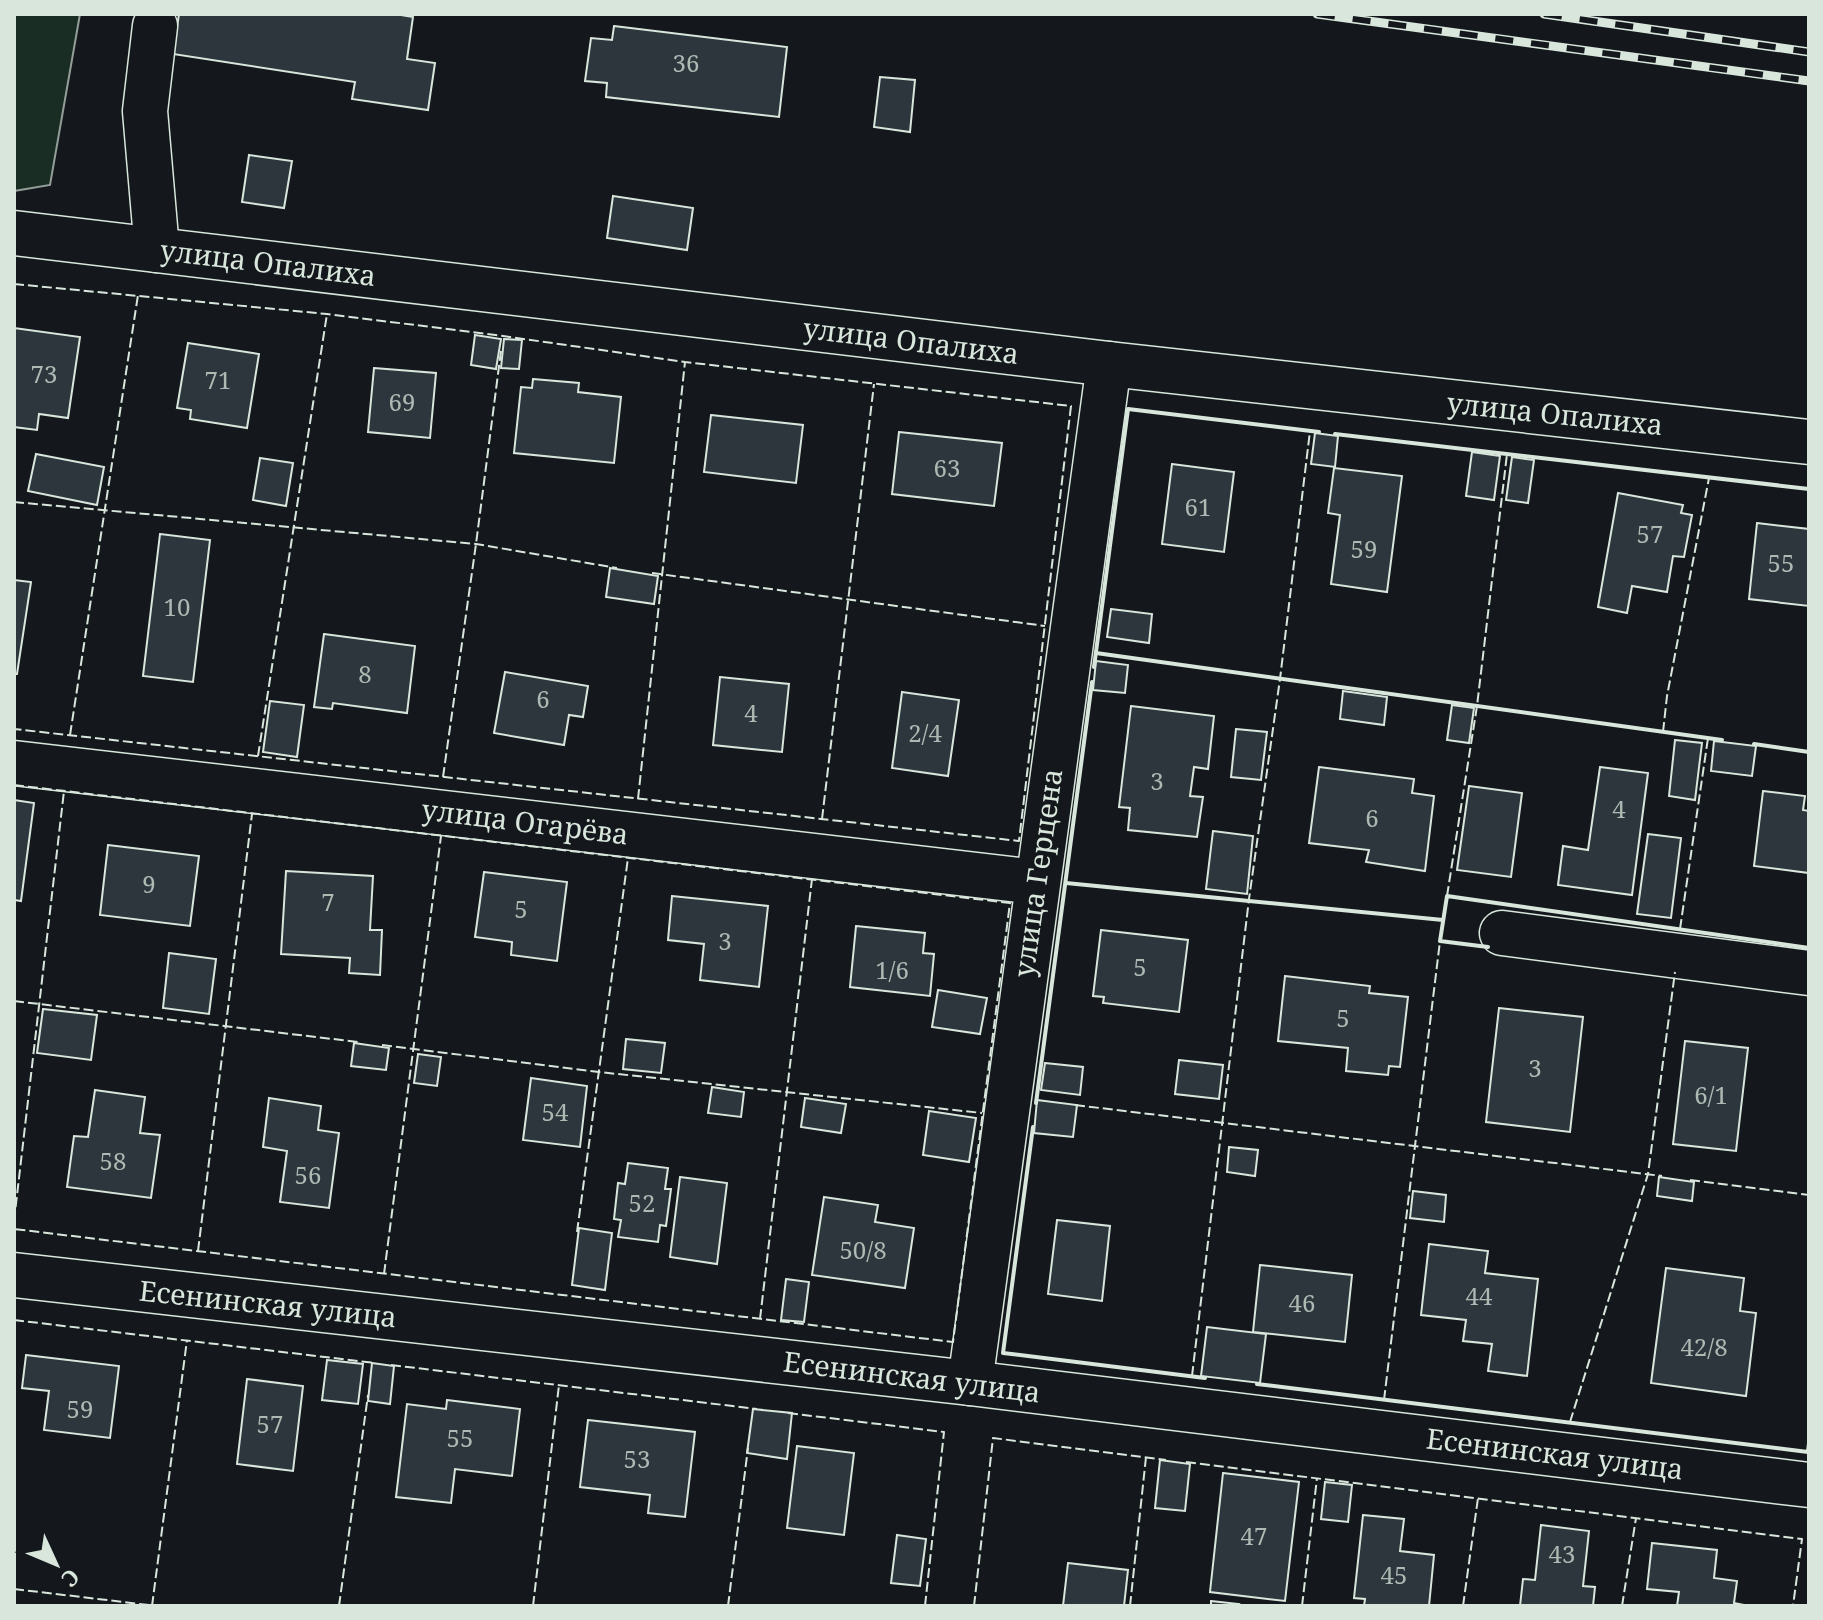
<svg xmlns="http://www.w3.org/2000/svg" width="1823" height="1620" font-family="'Noto Serif',serif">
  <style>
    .green { fill: #1a2d24; stroke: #939e99; stroke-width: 2 }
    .building { fill: #2c363c; stroke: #d8e6dc; stroke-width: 2 }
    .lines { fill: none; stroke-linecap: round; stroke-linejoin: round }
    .minor-casing { stroke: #d8e6dc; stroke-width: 47 }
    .minor { stroke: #14181c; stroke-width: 44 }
    .rail-casing { stroke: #d8e6dc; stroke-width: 9 }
    .rail { stroke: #14181c; stroke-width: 6; stroke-dasharray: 18; stroke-linecap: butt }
    .fence { stroke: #d8e6dc; stroke-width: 2; stroke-dasharray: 10 4; stroke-linecap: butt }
    .wall { stroke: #d8e6dc; stroke-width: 4 }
    .labels { text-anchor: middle; stroke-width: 6; stroke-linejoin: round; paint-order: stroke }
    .number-label { font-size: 24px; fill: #adbab4 }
    .street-label { font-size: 28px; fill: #d8e6dc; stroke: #14181c }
  </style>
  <rect width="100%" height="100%" fill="#14181c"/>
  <polygon class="green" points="14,14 80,14 50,185 14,191"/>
  <g class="building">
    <polygon points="179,14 395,14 413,17 407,59 435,63 428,110 352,99 355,82 173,54"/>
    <polygon points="614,26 787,47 779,117 606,97 607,83 585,81 591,38 612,40"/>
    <polygon points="880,77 915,80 910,132 874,127"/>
    <polygon points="249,155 292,161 284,208 242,202"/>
    <polygon points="613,196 693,208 687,250 607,238"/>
    <polygon points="14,328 80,337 68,418 39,414 37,430 14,427"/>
    <polygon points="475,335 501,339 496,369 471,365"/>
    <polygon points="504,339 522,340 519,369 501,368"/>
    <polygon points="188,343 259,354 247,428 190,419 191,410 177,408"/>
    <polygon points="374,368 436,373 430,438 368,432"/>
    <polygon points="533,379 579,383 578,392 621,397 614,463 514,453 521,387 532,388"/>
    <polygon points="711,415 803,425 796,483 704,472"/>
    <polygon points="899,432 1002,443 994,506 892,494"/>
    <polygon points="1315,433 1338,436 1335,467 1311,464"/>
    <polygon points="1472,452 1500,456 1494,500 1466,496"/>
    <polygon points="36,454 104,467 97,505 28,491"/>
    <polygon points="1512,457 1534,460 1528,503 1506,500"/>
    <polygon points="260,458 293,463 286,506 253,500"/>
    <polygon points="1172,464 1234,472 1224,552 1162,544"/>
    <polygon points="1334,468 1402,476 1387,592 1331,584 1340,515 1328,513"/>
    <polygon points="1618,493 1683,505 1681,513 1692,515 1684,557 1673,556 1667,592 1632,586 1627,613 1598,607"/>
    <polygon points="1757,523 1809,529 1809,606 1749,599"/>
    <polygon points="160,534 210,540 193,682 143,676"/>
    <polygon points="610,568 658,576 654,604 606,597"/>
    <polygon points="14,580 31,582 17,674 14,674"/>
    <polygon points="1111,609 1152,614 1149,643 1107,637"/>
    <polygon points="324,634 415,646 407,713 333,703 332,709 314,707"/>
    <polygon points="1096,661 1128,665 1125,693 1093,690"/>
    <polygon points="505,672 588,686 583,717 569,715 564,745 494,733"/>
    <polygon points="720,677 789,684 782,752 713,745"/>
    <polygon points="1343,691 1387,697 1384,725 1340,719"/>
    <polygon points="902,692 959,700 948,776 892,768"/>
    <polygon points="270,701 304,705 297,757 263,752"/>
    <polygon points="1452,705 1474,708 1469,743 1447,740"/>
    <polygon points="1131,706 1214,716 1208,769 1194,767 1190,796 1203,797 1197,837 1128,830 1130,808 1119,807"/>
    <polygon points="1236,729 1267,732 1261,780 1231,777"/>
    <polygon points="1675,740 1702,743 1695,800 1669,796"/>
    <polygon points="1714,741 1756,746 1752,776 1711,771"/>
    <polygon points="1319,767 1414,779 1412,793 1434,796 1425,871 1366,862 1369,850 1309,843"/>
    <polygon points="1600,767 1648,773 1632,895 1558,885 1563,846 1588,850"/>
    <polygon points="1469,786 1522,793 1511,877 1457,870"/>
    <polygon points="1763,791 1805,796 1803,810 1809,811 1809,873 1754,866"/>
    <polygon points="14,800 34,803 21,901 14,900"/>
    <polygon points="1213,831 1253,836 1247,894 1206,889"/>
    <polygon points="1648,834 1681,838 1671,918 1637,914"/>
    <polygon points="108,845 199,856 190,926 100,915"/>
    <polygon points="286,871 373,876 370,930 382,930 380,975 349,973 350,958 281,954"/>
    <polygon points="484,872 567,882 557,961 511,955 512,942 475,937"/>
    <polygon points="672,896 768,906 759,987 700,980 704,944 668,940"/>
    <polygon points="856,926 925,933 923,953 934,954 930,996 850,987"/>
    <polygon points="1101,930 1188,940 1179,1012 1103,1003 1104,997 1093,996"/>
    <polygon points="169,953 216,959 209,1014 163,1008"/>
    <polygon points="1285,976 1370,986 1369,993 1408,997 1400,1067 1389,1066 1388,1075 1346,1071 1348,1048 1278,1041"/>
    <polygon points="938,990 987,998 980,1034 932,1027"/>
    <polygon points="1499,1008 1583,1017 1570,1132 1486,1122"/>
    <polygon points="43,1009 97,1015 91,1060 37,1053"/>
    <polygon points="626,1039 665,1043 661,1073 623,1069"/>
    <polygon points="1685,1041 1748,1048 1736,1151 1673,1144"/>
    <polygon points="354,1043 389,1048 386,1070 351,1066"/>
    <polygon points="418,1054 441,1057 437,1086 414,1083"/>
    <polygon points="1179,1060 1223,1065 1219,1099 1175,1094"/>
    <polygon points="1045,1063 1083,1067 1080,1095 1041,1090"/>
    <polygon points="531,1078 587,1086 580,1147 523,1140"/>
    <polygon points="712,1087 744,1092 741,1117 708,1113"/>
    <polygon points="95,1090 145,1097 140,1133 160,1135 151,1198 67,1187 74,1136 88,1137"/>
    <polygon points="269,1098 321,1106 318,1130 339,1133 329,1208 280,1202 287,1151 263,1147"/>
    <polygon points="805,1098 846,1104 841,1133 801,1127"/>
    <polygon points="1037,1100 1077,1105 1073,1137 1034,1133"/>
    <polygon points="929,1111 976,1118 969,1162 923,1155"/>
    <polygon points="1229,1147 1258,1150 1255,1176 1227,1172"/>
    <polygon points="628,1163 668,1168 665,1189 671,1189 666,1226 660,1225 658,1242 618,1237 621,1220 614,1219 618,1183 625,1184"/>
    <polygon points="680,1177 727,1183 717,1264 670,1257"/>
    <polygon points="1659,1177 1694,1182 1692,1201 1657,1196"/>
    <polygon points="1413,1191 1446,1195 1444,1222 1410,1218"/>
    <polygon points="824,1197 878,1205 875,1222 914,1228 905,1288 812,1275"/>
    <polygon points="1057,1220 1110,1226 1102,1301 1048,1294"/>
    <polygon points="579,1228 612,1233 605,1290 572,1285"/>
    <polygon points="1429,1244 1488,1251 1485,1273 1538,1279 1527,1376 1488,1371 1492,1344 1463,1341 1466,1320 1421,1315"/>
    <polygon points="1260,1265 1352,1275 1345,1342 1253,1332"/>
    <polygon points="1666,1268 1744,1278 1740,1311 1756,1313 1746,1396 1651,1383"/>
    <polygon points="786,1279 809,1282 804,1322 781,1320"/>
    <polygon points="1207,1327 1266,1334 1260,1383 1201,1376"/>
    <polygon points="26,1355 119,1366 110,1438 44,1430 49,1391 22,1388"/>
    <polygon points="327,1360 363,1364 358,1404 322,1400"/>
    <polygon points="372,1363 394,1366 390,1404 368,1401"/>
    <polygon points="247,1379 303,1386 293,1471 237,1464"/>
    <polygon points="447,1400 520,1409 512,1476 455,1469 451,1503 396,1497 407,1404 446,1409"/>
    <polygon points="753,1409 792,1413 787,1459 747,1453"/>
    <polygon points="588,1420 695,1432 685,1517 648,1513 650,1495 580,1487"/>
    <polygon points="797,1446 854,1453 844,1535 787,1528"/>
    <polygon points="1160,1460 1190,1464 1185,1511 1155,1508"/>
    <polygon points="1223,1473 1299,1482 1285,1601 1210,1592"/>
    <polygon points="1325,1482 1352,1485 1348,1522 1321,1519"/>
    <polygon points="1363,1515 1404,1519 1400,1551 1434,1555 1429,1606 1364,1606 1365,1599 1354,1598"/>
    <polygon points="1541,1525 1589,1531 1583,1586 1595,1587 1593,1606 1520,1606 1523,1579 1535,1580"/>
    <polygon points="897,1535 926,1539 920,1586 891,1583"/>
    <polygon points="1652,1543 1717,1550 1714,1578 1737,1581 1734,1603 1749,1606 1677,1606 1679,1592 1647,1589"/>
    <polygon points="1068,1563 1128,1570 1124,1606 1063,1606"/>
    <polygon points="1211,1601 1239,1604 1238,1606 1211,1606"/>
  </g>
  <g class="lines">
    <g class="minor-casing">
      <g id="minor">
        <polyline points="155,26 145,111 157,250"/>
        <polyline points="14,233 1109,364 1809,442"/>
        <polyline points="14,763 1037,882"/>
        <polyline points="1502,933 1809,973"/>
        <polyline points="14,1275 970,1383 1809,1485"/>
        <polyline points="970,1383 1109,364"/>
      </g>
    </g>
    <use href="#minor" class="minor"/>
    <g class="rail-casing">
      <g id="rail">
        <polyline points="1317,14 1809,81"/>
        <polyline points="1544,14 1809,52"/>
      </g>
    </g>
    <use href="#rail" class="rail"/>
    <g class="fence">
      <polyline points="14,284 327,314 503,336 685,362 1071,406 1019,841 14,729"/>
      <polyline points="14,502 476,544 617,568"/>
      <polyline points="652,573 1045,626"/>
      <polyline points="1663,732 1667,696 1709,478"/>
      <polyline points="70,735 138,295"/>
      <polyline points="258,756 327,314"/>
      <polyline points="443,777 476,544 501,351"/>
      <polyline points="14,785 1010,903 953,1342 14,1229"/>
      <polyline points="638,799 685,362"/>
      <polyline points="822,819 874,384"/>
      <polyline points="1447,896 1477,706 1507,454"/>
      <polyline points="1680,929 1708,738"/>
      <polyline points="14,1001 358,1042"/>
      <polyline points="382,1045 599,1072 982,1113"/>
      <polyline points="1075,1105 1662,1176"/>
      <polyline points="1690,1180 1809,1195"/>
      <polyline points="14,1221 64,791"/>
      <polyline points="577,1232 628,858"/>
      <polyline points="198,1251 252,814"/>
      <polyline points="384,1274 441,836"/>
      <polyline points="760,1319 812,879"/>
      <polyline points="14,1320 375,1363"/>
      <polyline points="391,1365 757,1409"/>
      <polyline points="1192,1376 1249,899 1280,679 1310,431"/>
      <polyline points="1384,1400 1440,941"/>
      <polyline points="788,1413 944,1432 925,1606"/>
      <polyline points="1570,1422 1648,1174 1675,972"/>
      <polyline points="1186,1462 1802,1539 1793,1606"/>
      <polyline points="14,1589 157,1606"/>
      <polyline points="152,1606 187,1340"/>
      <polyline points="339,1606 368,1395"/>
      <polyline points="533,1606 559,1385"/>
      <polyline points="728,1606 748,1448"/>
      <polyline points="974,1606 993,1438 1166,1460"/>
      <polyline points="1130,1606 1146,1457"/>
      <polyline points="1302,1606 1317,1478"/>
      <polyline points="1463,1606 1478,1498"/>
      <polyline points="1622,1606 1636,1518"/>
    </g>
    <g class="wall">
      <polyline points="1335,434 1809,489"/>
      <polyline points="1096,653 1722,740"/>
      <polyline points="1094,667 1128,409 1319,432"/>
      <polyline points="1754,744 1809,752"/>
      <polyline points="1066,883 1443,920"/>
      <polyline points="1488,947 1440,941 1447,896 1809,948"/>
      <polyline points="1036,1103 1092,682"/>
      <polyline points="1033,1127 1003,1353 1205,1378"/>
      <polyline points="1257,1384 1808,1452 1809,1443"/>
    </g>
  </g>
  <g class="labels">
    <g class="number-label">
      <text x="686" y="72">36</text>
      <text x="44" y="383">73</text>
      <text x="218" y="389">71</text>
      <text x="402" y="411">69</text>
      <text x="947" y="477">63</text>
      <text x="1198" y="516">61</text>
      <text x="1650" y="543">57</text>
      <text x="1364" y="558">59</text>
      <text x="1781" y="572">55</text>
      <text x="177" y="616">10</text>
      <text x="365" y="683">8</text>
      <text x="543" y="708">6</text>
      <text x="751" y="722">4</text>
      <text x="925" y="742">2/4</text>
      <text x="1157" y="790">3</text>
      <text x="1619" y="818">4</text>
      <text x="1372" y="827">6</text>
      <text x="149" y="893">9</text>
      <text x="328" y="911">7</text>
      <text x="521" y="918">5</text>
      <text x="725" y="950">3</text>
      <text x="1140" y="976">5</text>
      <text x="892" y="979">1/6</text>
      <text x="1343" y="1027">5</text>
      <text x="1535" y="1077">3</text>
      <text x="1711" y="1104">6/1</text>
      <text x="555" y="1121">54</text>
      <text x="113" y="1170">58</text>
      <text x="308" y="1184">56</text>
      <text x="642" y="1212">52</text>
      <text x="863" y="1259">50/8</text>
      <text x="1479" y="1305">44</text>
      <text x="1302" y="1312">46</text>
      <text x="1704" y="1356">42/8</text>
      <text x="80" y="1418">59</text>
      <text x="270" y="1433">57</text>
      <text x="460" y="1447">55</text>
      <text x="637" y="1468">53</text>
      <text x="1254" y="1545">47</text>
      <text x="1562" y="1563">43</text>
      <text x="1394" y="1584">45</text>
    </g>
    <g class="street-label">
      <text transform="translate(268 263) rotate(7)" y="10">улица Опалиха</text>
      <text transform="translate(911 341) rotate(7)" y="10">улица Опалиха</text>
      <text transform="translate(1555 414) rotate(6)" y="10">улица Опалиха</text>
      <text transform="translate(525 822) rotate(7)" y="10">улица Огарёва</text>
      <text transform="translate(1038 873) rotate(-82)" y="10">улица Герцена</text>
      <text transform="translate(268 1304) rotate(6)" y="10">Есенинская улица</text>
      <text transform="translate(912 1377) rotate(7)" y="10">Есенинская улица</text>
      <text transform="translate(1555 1454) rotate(7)" y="10">Есенинская улица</text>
    </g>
  </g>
  <rect width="1823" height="1620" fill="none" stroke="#d8e6dc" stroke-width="32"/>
  <g transform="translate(56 1564) rotate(134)" stroke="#14181c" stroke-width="6" paint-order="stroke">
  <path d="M0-6L14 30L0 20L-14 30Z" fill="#d8e6dc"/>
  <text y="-12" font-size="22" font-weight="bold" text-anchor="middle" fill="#d8e6dc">С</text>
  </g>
</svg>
